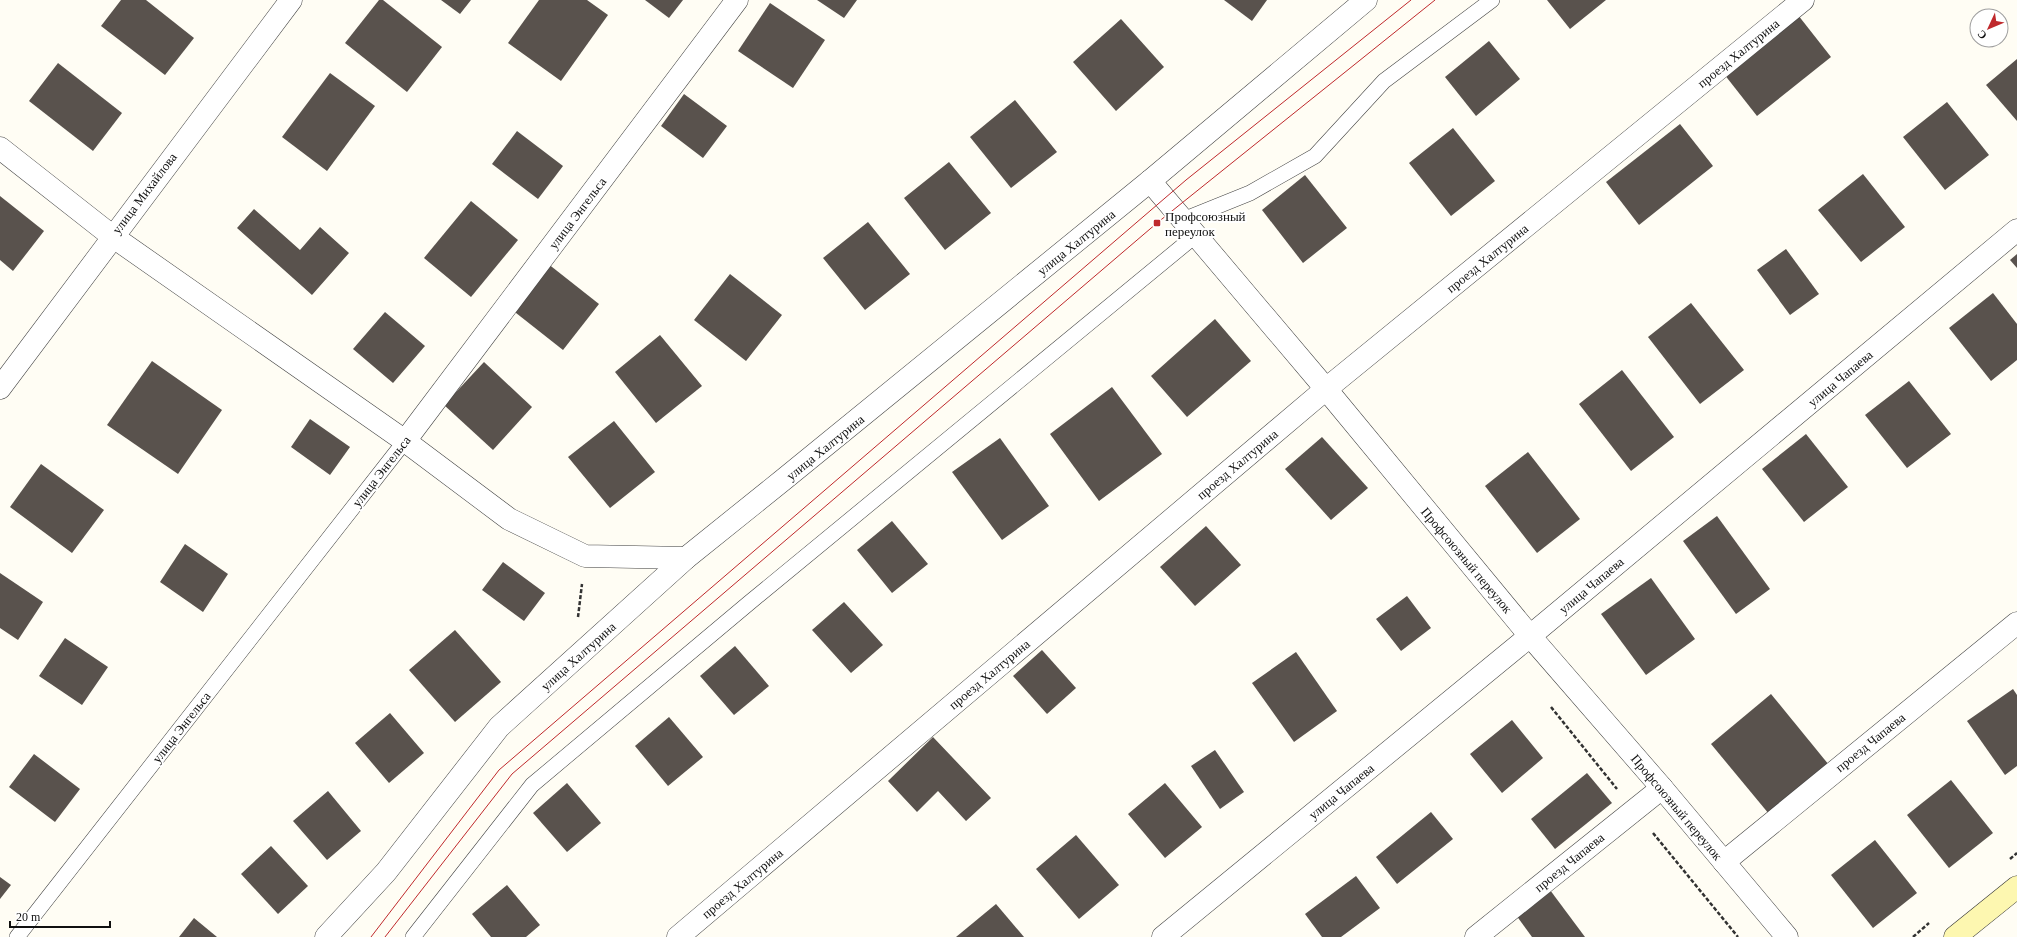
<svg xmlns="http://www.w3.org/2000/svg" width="2017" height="937" font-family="Georgia,serif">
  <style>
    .building { fill: #59524d }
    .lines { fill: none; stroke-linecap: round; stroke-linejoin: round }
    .lane-casing { stroke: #434343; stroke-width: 16 }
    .street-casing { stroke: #434343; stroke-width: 23 }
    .secondary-casing { stroke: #323232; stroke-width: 23 }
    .path { stroke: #323232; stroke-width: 2.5; stroke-dasharray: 4 2; stroke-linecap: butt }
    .lane { stroke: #fff; stroke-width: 15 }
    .street { stroke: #fff; stroke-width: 22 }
    .secondary { stroke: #fdf7b0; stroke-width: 22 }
    .tram { stroke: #bf292c; stroke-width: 1 }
    .poi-dot { fill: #bf292c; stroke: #fff; stroke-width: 1.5 }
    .labels { text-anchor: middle; stroke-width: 4; stroke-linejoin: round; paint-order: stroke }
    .street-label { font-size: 13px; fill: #101010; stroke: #fff }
    .poi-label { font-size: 13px; fill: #101010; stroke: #fff; text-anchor: start }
  </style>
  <rect width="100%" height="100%" fill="#fffdf4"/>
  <g class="building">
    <polygon points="121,0 146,0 194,38 165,75 101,26"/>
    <polygon points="379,0 383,0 442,47 407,92 345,43"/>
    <polygon points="441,0 471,0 460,14"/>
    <polygon points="539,0 587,0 608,15 561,81 508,43"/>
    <polygon points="645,0 683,0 669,18"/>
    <polygon points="817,0 857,0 844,18"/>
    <polygon points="1224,0 1267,0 1252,21"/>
    <polygon points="1547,0 1606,0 1570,29"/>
    <polygon points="770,3 825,40 793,88 738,51"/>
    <polygon points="1798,15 1831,57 1757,116 1724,74"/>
    <polygon points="1121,19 1164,67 1116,111 1073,62"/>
    <polygon points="1489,41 1520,79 1476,116 1445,77"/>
    <polygon points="2017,59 2017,121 1986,85"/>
    <polygon points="58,63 122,113 93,151 29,101"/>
    <polygon points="330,73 375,106 327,171 282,137"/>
    <polygon points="684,94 727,126 703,158 661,126"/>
    <polygon points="1015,100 1057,152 1011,188 970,137"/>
    <polygon points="1947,102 1989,155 1945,190 1903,137"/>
    <polygon points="1680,124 1713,166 1639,225 1606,182"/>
    <polygon points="1453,128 1495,181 1451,216 1409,163"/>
    <polygon points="517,131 563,166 538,199 492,164"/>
    <polygon points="949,162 991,213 945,250 904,198"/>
    <polygon points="1863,174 1905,227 1861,262 1818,210"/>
    <polygon points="1305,175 1347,228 1303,263 1262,210"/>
    <polygon points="0,196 44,231 13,271 0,260"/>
    <polygon points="471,201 518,240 471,297 424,258"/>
    <polygon points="254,209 300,250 320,227 349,253 312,295 237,228"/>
    <polygon points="868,222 910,274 865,310 823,258"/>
    <polygon points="1786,249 1819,294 1790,315 1757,270"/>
    <polygon points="2017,254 2017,268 2010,260"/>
    <polygon points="547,263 599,304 563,350 511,309"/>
    <polygon points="730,274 782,315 746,361 694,320"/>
    <polygon points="1993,293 2017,324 2017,360 1991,381 1949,328"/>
    <polygon points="1691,303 1744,370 1700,404 1648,337"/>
    <polygon points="385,312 425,346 393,383 353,349"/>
    <polygon points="1215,319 1251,361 1187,417 1151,376"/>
    <polygon points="660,335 702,386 656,423 615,372"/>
    <polygon points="152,361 222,410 178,474 107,425"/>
    <polygon points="484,362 532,407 493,450 444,405"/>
    <polygon points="1622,370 1674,437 1631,471 1579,404"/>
    <polygon points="1909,381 1951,434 1907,468 1865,415"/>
    <polygon points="1112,387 1162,454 1099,501 1050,434"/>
    <polygon points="310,419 350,447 330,475 291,447"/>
    <polygon points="614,421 655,472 610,508 568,457"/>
    <polygon points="1806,434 1848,487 1804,522 1762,469"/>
    <polygon points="1322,437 1368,488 1331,520 1285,469"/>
    <polygon points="1000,438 1049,506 1002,540 952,472"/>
    <polygon points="1528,452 1580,519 1537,553 1485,486"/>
    <polygon points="41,464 104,510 72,553 10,507"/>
    <polygon points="1717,516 1770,589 1736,614 1683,541"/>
    <polygon points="892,521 928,564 892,593 857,550"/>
    <polygon points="1206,526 1241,565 1195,606 1160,567"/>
    <polygon points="185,544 228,574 203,612 160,582"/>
    <polygon points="503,562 545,593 524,621 482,590"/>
    <polygon points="0,573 43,602 18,640 0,628"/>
    <polygon points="1651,578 1695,639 1646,675 1601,614"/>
    <polygon points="1407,596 1431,628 1401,651 1376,619"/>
    <polygon points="844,602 883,645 851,673 812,630"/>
    <polygon points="455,630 501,682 455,722 409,670"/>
    <polygon points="65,638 108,667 82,705 39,676"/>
    <polygon points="735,646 769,686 734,715 700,676"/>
    <polygon points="1042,650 1076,688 1047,714 1013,676"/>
    <polygon points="1296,652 1337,711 1294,742 1252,683"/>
    <polygon points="2013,689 2017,695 2017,766 2005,775 1967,721"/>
    <polygon points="1771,694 1829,765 1769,814 1711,744"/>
    <polygon points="390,713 424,753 389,783 355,743"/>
    <polygon points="669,717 703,757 668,786 635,746"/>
    <polygon points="1512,720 1543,758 1502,793 1470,754"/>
    <polygon points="933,737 991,798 966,821 938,791 917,812 888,781"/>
    <polygon points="1215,750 1244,792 1220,809 1191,766"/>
    <polygon points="34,754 80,789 55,822 9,787"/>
    <polygon points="1587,773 1612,803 1555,849 1531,819"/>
    <polygon points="1951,780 1993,833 1949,868 1907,815"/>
    <polygon points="567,783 601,823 567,852 533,813"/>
    <polygon points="1165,783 1202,827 1165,858 1128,814"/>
    <polygon points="328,791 361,831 327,860 293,821"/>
    <polygon points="1431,812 1453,839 1397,884 1376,857"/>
    <polygon points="1076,835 1119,885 1079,919 1036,869"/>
    <polygon points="1875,840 1917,893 1873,928 1831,875"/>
    <polygon points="271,846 308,886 278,914 241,874"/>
    <polygon points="1356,876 1380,908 1341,937 1322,937 1305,914"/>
    <polygon points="0,877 11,885 0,899"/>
    <polygon points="507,885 540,925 526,937 491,937 472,914"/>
    <polygon points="1550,890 1585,937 1532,937 1516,915"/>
    <polygon points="996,904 1024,937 956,937"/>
    <polygon points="194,918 217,937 179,937"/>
  </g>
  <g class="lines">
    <g class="lane-casing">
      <g id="lane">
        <polyline points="1183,220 1250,193 1315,156 1384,81 1492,0"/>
        <polyline points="17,937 405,441"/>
        <polyline points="413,937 532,785 749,603 1196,235"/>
      </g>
    </g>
    <g class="street-casing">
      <g id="street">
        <polyline points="0,148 112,236 405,441 509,519 585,556 686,558"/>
        <polyline points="1150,181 1326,389 1530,636 1662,788 1787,937"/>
        <polyline points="0,388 291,0"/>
        <polyline points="405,441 737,0"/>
        <polyline points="1724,862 2017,623"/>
        <polyline points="326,937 386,872 499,727 686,558 783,480 1150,181 1366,0"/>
        <polyline points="678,937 1326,389 1803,0"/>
        <polyline points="1163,937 1530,636 2017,230"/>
        <polyline points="1476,937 1662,788"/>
      </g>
    </g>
    <g class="secondary-casing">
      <polyline id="secondary" points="1955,937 2017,887"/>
    </g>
    <g class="path">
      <polyline points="578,617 582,584"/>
      <polyline points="1551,707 1617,789"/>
      <polyline points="1653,833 1738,937"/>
      <polyline points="2010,859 2017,853"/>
      <polyline points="1913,937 1929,923"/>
    </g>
    <use href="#lane" class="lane"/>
    <use href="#street" class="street"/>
    <use href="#secondary" class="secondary"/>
    <g class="tram">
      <polyline points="371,937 499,770 1186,180 1411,0"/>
      <polyline points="385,937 512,774 1157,223 1435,0"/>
    </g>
  </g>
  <rect class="poi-dot" x="1153" y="219" width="8" height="8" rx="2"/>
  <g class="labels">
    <g class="street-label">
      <text transform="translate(1738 53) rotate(-39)" y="5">проезд Халтурина</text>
      <text transform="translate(144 193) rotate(-53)" y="5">улица Михайлова</text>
      <text transform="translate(577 213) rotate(-53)" y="5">улица Энгельса</text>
      <text transform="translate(1076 242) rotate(-39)" y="5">улица Халтурина</text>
      <text transform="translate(1487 258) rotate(-39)" y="5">проезд Халтурина</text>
      <text transform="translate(1840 378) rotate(-40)" y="5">улица Чапаева</text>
      <text transform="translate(825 447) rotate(-39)" y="5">улица Халтурина</text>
      <text transform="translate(1237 464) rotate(-40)" y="5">проезд Халтурина</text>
      <text transform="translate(381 471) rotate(-52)" y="5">улица Энгельса</text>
      <text transform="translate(1467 560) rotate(50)" y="5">Профсоюзный переулок</text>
      <text transform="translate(1591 585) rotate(-40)" y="5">улица Чапаева</text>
      <text transform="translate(578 656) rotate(-42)" y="5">улица Халтурина</text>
      <text transform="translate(989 674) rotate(-40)" y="5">проезд Халтурина</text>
      <text transform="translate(181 727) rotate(-52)" y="5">улица Энгельса</text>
      <text transform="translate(1870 742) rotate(-39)" y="5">проезд Чапаева</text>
      <text transform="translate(1341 791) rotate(-39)" y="5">улица Чапаева</text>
      <text transform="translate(1677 807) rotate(50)" y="5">Профсоюзный переулок</text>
      <text transform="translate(1569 862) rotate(-39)" y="5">проезд Чапаева</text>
      <text transform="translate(742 883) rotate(-40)" y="5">проезд Халтурина</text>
    </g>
    <g class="poi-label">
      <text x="1165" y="221">Профсоюзный<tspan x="1165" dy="15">переулок</tspan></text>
    </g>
  </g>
  <g transform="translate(1989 28) rotate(226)"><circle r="19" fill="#ffffff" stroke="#9f9f9f"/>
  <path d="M0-3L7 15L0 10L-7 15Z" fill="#bf292c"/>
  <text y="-6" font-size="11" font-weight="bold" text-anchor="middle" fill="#101010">С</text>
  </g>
  <path d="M10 921v6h100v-6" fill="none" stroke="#101010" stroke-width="2"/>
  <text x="16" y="921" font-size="12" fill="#101010" stroke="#ffffff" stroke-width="3" paint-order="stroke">20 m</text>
</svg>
